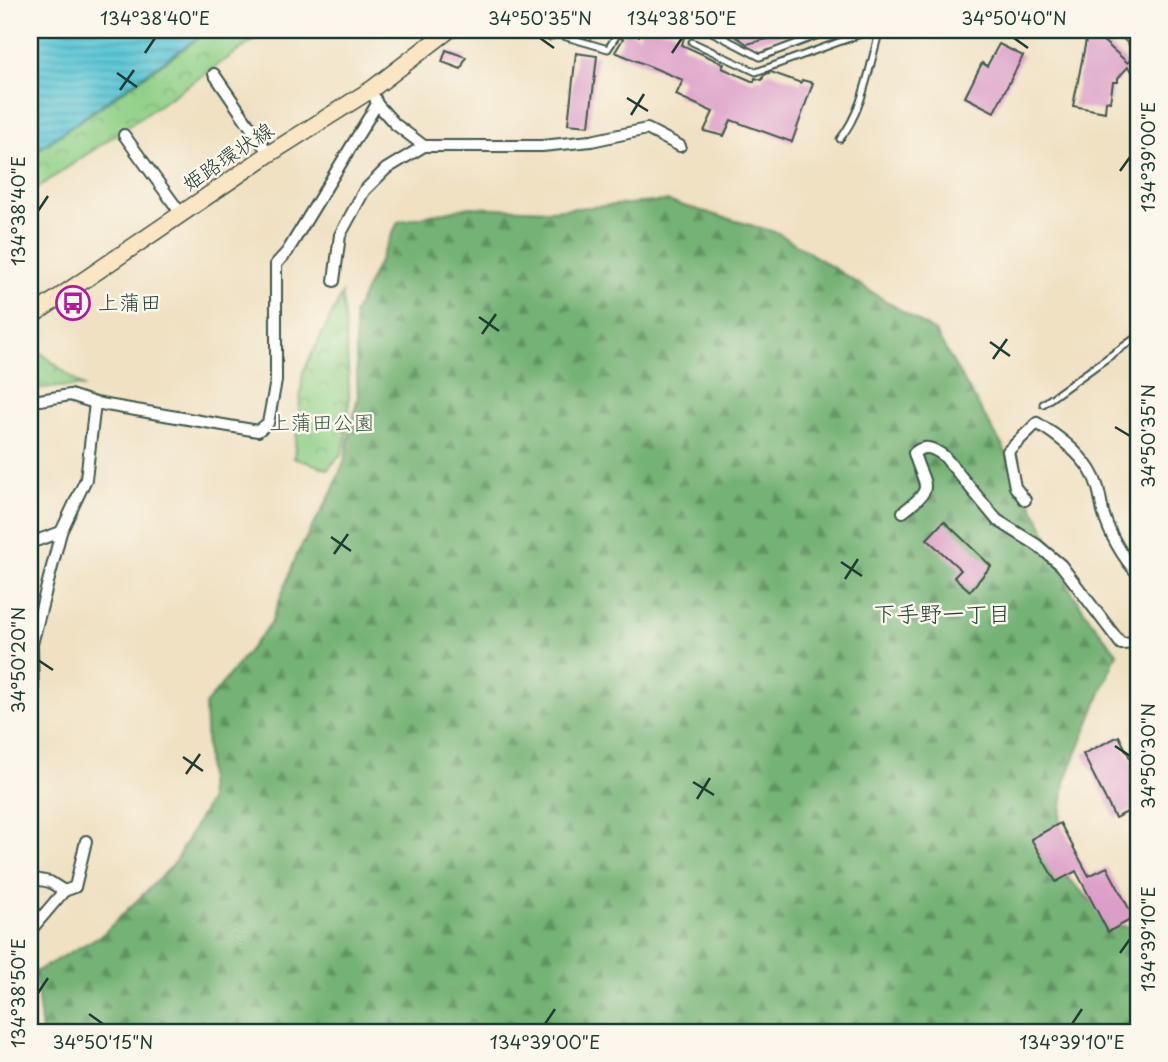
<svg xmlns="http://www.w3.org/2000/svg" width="1168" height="1062" font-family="'Playpen Sans','Klee One',sans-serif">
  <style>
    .forest { fill: url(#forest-firs); stroke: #4a7854; stroke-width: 2 }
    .park { fill: url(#park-crowns); stroke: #58865e; stroke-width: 2 }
    .water { fill: url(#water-rules); stroke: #3d8284; stroke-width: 2 }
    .building { fill: #dc9dc7 }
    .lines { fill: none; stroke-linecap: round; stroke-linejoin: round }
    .lane-casing { stroke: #3e5649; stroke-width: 9 }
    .street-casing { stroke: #3e5649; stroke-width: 14 }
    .secondary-casing { stroke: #3e5649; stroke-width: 19 }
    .highway-casing { stroke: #3e5649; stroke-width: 24 }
    .lane { stroke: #fff; stroke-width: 5 }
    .street { stroke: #fff; stroke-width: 10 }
    .secondary { stroke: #fbe6c4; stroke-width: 16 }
    .highway { stroke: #f5c16b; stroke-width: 21 }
    .ticks { fill: none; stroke: #1f3d34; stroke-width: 2.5 }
    .labels { text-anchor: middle; stroke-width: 5; stroke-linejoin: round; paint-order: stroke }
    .street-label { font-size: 21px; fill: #1f3d34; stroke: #fbf7ec }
    .poi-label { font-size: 21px; fill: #1f3d34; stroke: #fbf7ec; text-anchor: start }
    .park-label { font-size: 21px; fill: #365a45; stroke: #fbf7ec }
    .neighbourhood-label { font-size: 23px; fill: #1f3d34; stroke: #fbf7ec }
    .neatline { fill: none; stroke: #1f3d34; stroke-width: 2.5 }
    .ticks-label { font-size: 18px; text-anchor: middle; fill: #1f3d34 }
  </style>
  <defs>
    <pattern id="forest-firs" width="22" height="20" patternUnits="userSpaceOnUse" patternTransform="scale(1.75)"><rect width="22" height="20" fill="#74b274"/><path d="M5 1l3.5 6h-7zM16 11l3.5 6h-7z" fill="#5f9260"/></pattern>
    <pattern id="park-crowns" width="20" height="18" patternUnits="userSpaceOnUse" patternTransform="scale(1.75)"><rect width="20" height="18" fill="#90d087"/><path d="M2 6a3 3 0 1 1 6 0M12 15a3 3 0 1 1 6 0" fill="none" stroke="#75aa6f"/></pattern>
    <pattern id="water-rules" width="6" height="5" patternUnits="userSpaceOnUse" patternTransform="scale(1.75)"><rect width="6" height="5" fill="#5bc6d5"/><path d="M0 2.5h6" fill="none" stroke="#4ba2ae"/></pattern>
  </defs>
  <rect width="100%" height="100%" fill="#fbf7ec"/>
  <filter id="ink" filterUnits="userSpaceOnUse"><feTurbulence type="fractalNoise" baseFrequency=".0143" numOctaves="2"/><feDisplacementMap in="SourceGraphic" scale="14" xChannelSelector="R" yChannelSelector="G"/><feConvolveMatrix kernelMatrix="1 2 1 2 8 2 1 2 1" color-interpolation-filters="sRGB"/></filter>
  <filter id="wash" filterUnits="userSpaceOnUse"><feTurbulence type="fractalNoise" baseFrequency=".00686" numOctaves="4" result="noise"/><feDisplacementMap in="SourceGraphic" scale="28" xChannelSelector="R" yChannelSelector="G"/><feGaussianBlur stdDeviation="1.57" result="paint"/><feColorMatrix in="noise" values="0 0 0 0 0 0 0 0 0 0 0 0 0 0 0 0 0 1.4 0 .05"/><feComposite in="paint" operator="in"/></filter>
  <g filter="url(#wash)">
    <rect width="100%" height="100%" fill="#f0e1c3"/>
    <polygon class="forest" points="667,201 778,233 935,332 1003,447 1056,553 1071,591 1092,622 1117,653 1065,782 1055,865 1116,926 1138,927 1138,1032 42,1032 35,972 103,934 173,865 209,801 205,705 271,623 297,554 332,492 344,461 358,396 354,314 398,222 469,207 551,210"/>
    <g class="park">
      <polygon points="211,30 269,30 30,193 30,156"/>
      <path d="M 342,294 C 345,332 356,418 342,452 C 339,458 332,464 328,469 L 294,458 L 303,372 Z"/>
      <path d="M 30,344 L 83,387 C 65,384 48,390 30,388 Z"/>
    </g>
    <polygon class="water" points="30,30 208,30 30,155"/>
    <g id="blocks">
      <g class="building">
        <polygon points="625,30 639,36 641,30 668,30 684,37 682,45 724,64 722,68 754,82 755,78 762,80 764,75 771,72 801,83 802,80 813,83 792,142 731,120 724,136 704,131 713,112 676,95 683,80 615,52 623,39 621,38"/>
        <polygon points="726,30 790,30 791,33 747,44"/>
        <polygon points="1088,30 1091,30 1128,63 1133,57 1138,61 1138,77 1128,67 1118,78 1118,82 1113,82 1110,102 1106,101 1105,112 1073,106"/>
        <polygon points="999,44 1023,56 994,112 965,97 982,63 987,66"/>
        <polygon points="446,50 466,57 461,69 442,62"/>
        <polygon points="576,53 597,56 589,126 568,124"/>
        <polygon points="944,521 991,566 970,591 954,577 961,570 927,539"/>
        <polygon points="1119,736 1138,774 1138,807 1115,818 1083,754"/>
        <polygon points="1060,823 1089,876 1107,867 1134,918 1108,932 1076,871 1056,882 1031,839"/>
      </g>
    </g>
  </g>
  <g filter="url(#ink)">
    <use href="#blocks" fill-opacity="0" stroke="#3e5649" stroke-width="2"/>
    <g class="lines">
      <g class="lane-casing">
        <g id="lane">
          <polyline points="708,30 760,57 832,30"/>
          <polyline points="549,37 556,34 608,49 620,30"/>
          <polyline points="692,42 756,72 872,30"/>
          <path d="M 840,139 C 864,109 869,66 880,30"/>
          <polyline points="1043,404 1138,336"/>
        </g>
      </g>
      <g class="street-casing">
        <g id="street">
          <polyline points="214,74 269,154"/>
          <polyline points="375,98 377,104 395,124 424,146 542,146 591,141 647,129 680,146"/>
          <polyline points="124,135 182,215"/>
          <polyline points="334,281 340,235 364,191 386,169 424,146"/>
          <polyline points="30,399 40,400 70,395 95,403 258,431 268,423 276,381 276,264 287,252 377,104"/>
          <path d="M 1025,500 L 1015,487 L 1008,451 L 1037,423 C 1058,436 1077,450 1090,470 C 1099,484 1100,498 1103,512 C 1109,534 1123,558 1138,574"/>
          <path d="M 903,512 C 937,486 924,488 914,453 C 925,444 933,448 944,456 L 997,520 L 1037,545 L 1061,565 L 1121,644 L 1138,643"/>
          <polyline points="30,543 61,532"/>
          <polyline points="30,710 33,702 32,644 61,532 86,479 95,403"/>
          <polyline points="30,878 50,882 64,891 30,931"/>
          <polyline points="64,891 75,887 86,841"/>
        </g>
      </g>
      <g class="secondary-casing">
        <polyline id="secondary" points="30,317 269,154 372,89 449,30"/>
      </g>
      <g class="highway-casing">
        <polyline id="highway" points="1130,30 1138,38"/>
      </g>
      <use href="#lane" class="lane"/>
      <use href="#street" class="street"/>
      <use href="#secondary" class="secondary"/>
      <use href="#highway" class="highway"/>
    </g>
  </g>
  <path class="ticks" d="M 540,38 L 554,48M 1014,38 L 1028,48M 145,53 L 155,38M 672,53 L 682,38M 117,73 L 137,87M 120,90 L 134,70M 627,98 L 648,111M 631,115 L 644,94M 1120,171 L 1130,157M 38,211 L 48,196M 479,317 L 499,331M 482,334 L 496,314M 990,342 L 1010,356M 993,359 L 1007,339M 1115,427 L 1130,436M 331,537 L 351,551M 334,554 L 348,534M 841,562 L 862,576M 845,579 L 858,559M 38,660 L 53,670M 1115,746 L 1130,756M 183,757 L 203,771M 186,774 L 200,754M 693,782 L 714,795M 697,799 L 710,778M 1120,953 L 1130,939M 38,993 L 48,978M 89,1014 L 103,1024M 545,1024 L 555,1009M 1072,1024 L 1082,1009"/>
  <defs>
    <g id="bus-ring" transform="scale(1.75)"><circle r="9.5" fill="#fbf7ec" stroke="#b5179e" stroke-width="1.5"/><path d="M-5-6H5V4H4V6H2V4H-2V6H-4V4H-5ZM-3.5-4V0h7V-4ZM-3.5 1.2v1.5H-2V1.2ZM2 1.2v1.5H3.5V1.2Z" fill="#b5179e"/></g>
  </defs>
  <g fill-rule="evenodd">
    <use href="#bus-ring" x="73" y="303"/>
  </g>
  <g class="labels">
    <g class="street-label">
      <text transform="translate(228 157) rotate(-34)" y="7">姫路環状線</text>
    </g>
    <g class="poi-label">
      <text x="98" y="310">上蒲田</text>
    </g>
    <g class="park-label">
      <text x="322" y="430">上蒲田公園</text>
    </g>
    <g class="neighbourhood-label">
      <text x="942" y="622">下手野一丁目</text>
    </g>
  </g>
  <rect width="1168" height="1062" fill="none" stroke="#fbf7ec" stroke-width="77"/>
  <rect x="38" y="38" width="1092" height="986" class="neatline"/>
  <g class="ticks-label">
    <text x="155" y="25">134°38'40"E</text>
    <text x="540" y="25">34°50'35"N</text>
    <text x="682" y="25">134°38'50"E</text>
    <text x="1014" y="25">34°50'40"N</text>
    <text transform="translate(1149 157) rotate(-90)" y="6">134°39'00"E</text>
    <text transform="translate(19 211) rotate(-90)" y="6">134°38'40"E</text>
    <text transform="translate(1149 436) rotate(-90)" y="6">34°50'35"N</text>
    <text transform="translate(19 660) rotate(-90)" y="6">34°50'20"N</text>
    <text transform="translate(1149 756) rotate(-90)" y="6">34°50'30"N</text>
    <text transform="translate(1149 939) rotate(-90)" y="6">134°39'10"E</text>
    <text transform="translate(19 993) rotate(-90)" y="6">134°38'50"E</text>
    <text x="103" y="1049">34°50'15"N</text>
    <text x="545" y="1049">134°39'00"E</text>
    <text x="1072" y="1049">134°39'10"E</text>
  </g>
</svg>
